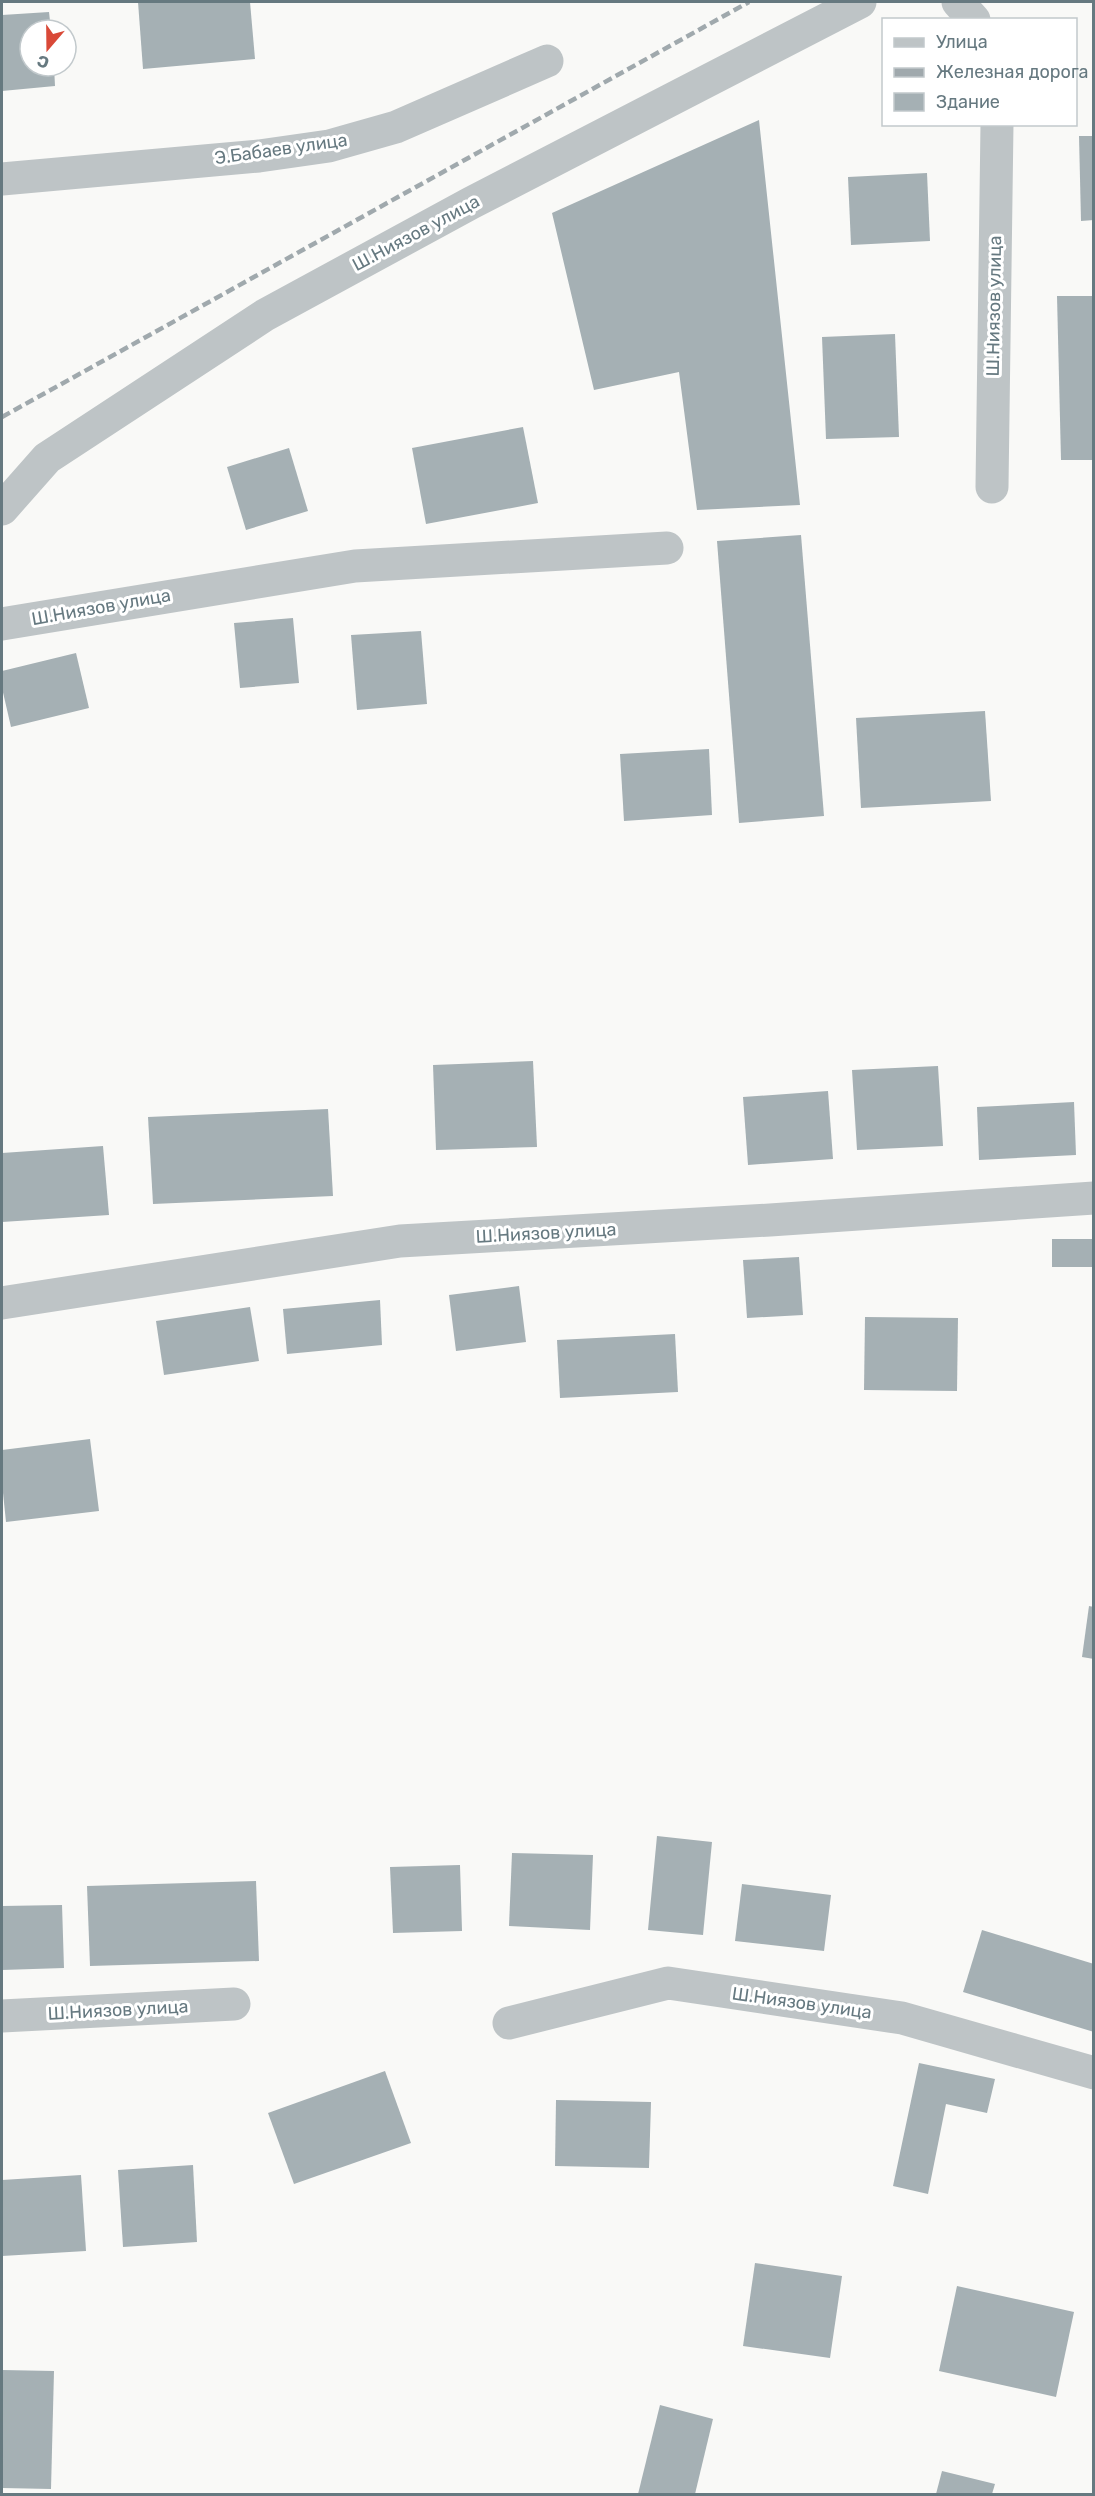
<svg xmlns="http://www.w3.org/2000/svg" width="1095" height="2496" font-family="Rubik,sans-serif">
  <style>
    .building { fill: #a5b0b4 }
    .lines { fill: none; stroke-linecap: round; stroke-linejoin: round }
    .street { stroke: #bec4c6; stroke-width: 33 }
    .rail { stroke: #a0a9ad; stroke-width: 4.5; stroke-dasharray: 9 4.5; stroke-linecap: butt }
    .labels { text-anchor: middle; stroke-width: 6; stroke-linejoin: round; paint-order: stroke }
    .street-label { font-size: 18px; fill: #667980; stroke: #fff }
  </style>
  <rect width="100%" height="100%" fill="#f9f9f7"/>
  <g class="building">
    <polygon points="138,2 250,2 255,59 143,69"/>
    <polygon points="49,12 51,30 30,30 30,66 54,66 55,86 2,91 2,15"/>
    <polygon points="759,120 800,505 697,510 679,372 594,390 552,213"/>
    <polygon points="1079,136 1094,136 1094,220 1081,221"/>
    <polygon points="927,173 930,241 851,245 848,177"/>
    <polygon points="1057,296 1094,296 1094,460 1061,460"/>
    <polygon points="895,334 899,437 826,439 822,337"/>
    <polygon points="523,427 538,503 426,524 412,448"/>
    <polygon points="289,448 308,511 246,530 227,467"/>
    <polygon points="801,535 824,816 739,823 717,541"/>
    <polygon points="293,618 299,683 240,688 234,623"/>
    <polygon points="421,631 427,704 357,710 351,635"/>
    <polygon points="76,653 89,708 11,727 2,688 2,671"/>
    <polygon points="985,711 991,801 861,808 856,718"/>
    <polygon points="709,749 712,815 624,821 620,754"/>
    <polygon points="533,1061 537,1147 436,1150 433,1065"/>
    <polygon points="938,1066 943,1146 857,1150 852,1070"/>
    <polygon points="828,1091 833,1159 748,1165 743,1097"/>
    <polygon points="1074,1102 1076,1155 979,1160 977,1107"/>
    <polygon points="328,1109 333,1196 153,1204 148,1117"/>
    <polygon points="103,1146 109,1215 2,1222 2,1153"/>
    <rect x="1052" y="1239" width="42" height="28"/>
    <polygon points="799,1257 803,1315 747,1318 743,1260"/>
    <polygon points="519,1286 526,1342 456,1351 449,1295"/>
    <polygon points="380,1300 382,1345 287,1354 283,1309"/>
    <polygon points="250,1307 259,1361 164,1375 156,1321"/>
    <polygon points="865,1317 958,1318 957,1391 864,1390"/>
    <polygon points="675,1334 678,1392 560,1398 557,1340"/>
    <polygon points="90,1439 99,1511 6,1522 2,1483 2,1450"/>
    <polygon points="1089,1606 1094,1607 1094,1659 1082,1657"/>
    <polygon points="657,1836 712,1842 703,1935 648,1930"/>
    <polygon points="512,1853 593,1855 590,1930 509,1926"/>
    <polygon points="460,1865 462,1931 393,1933 390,1867"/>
    <polygon points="256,1881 259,1961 90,1966 87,1886"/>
    <polygon points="742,1884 831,1895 824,1951 735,1941"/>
    <polygon points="62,1905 64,1968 2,1970 2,1906"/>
    <polygon points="982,1930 1094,1964 1094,2032 963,1992"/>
    <polygon points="919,2063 995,2079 987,2113 946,2104 928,2194 893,2186"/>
    <polygon points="385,2071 411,2143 294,2184 268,2113"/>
    <polygon points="556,2100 651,2102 649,2168 555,2166"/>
    <polygon points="193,2165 197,2242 123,2247 118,2170"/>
    <polygon points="81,2175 86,2251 2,2256 2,2180"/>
    <polygon points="755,2263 842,2276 830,2358 743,2346"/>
    <polygon points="957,2286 1074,2312 1056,2397 939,2371"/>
    <polygon points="2,2370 54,2371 51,2489 2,2488"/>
    <polygon points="660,2405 713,2419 695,2494 638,2494"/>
    <polygon points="942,2471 995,2484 992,2494 936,2494"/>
  </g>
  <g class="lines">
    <g class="street">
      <polyline points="958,2 974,20"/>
      <polyline points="2,179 259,156 329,146 396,127 547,61"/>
      <polyline points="992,487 997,124"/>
      <polyline points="2,509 47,458 265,315 471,203 860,2"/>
      <polyline points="2,624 355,566 667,548"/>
      <polyline points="2,1303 400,1241 770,1220 1094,1198"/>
      <polyline points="2,2016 234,2004"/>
      <polyline points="509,2023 668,1983 902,2018 1094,2073"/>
    </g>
    <polyline class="rail" points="2,417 749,2"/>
  </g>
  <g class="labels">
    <g class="street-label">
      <text transform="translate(281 149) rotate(-8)" y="6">Э.Бабаев улица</text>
      <text transform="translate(416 233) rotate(-28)" y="6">Ш.Ниязов улица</text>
      <text transform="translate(994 306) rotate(-89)" y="6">Ш.Ниязов улица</text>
      <text transform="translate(101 607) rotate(-10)" y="6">Ш.Ниязов улица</text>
      <text transform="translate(546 1233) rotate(-3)" y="6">Ш.Ниязов улица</text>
      <text transform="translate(802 2003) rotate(8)" y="6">Ш.Ниязов улица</text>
      <text transform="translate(118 2010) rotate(-3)" y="6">Ш.Ниязов улица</text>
    </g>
  </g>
  <rect width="1095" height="2496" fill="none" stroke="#667980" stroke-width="6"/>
  <rect x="882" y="18" width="195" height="108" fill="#ffffff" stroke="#c2c9cc" stroke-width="1.5"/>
  <rect x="894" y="38" width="30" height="9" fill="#bec4c6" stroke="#c2c9cc" stroke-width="1.5"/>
  <text x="936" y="48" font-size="18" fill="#667980">Улица</text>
  <rect x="894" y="68" width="30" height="9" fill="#a0a9ad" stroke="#c2c9cc" stroke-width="1.5"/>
  <text x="936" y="78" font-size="18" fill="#667980">Железная дорога</text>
  <rect x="894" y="93" width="30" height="18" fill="#a5b0b4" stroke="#c2c9cc" stroke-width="1.5"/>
  <text x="936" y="108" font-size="18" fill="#667980">Здание</text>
  <g transform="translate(48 48) rotate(200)"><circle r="28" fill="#ffffff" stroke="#c2c9cc" stroke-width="1.5"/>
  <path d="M0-4.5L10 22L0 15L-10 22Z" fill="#d94938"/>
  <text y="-9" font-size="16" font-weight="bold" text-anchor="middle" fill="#667980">С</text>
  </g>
</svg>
